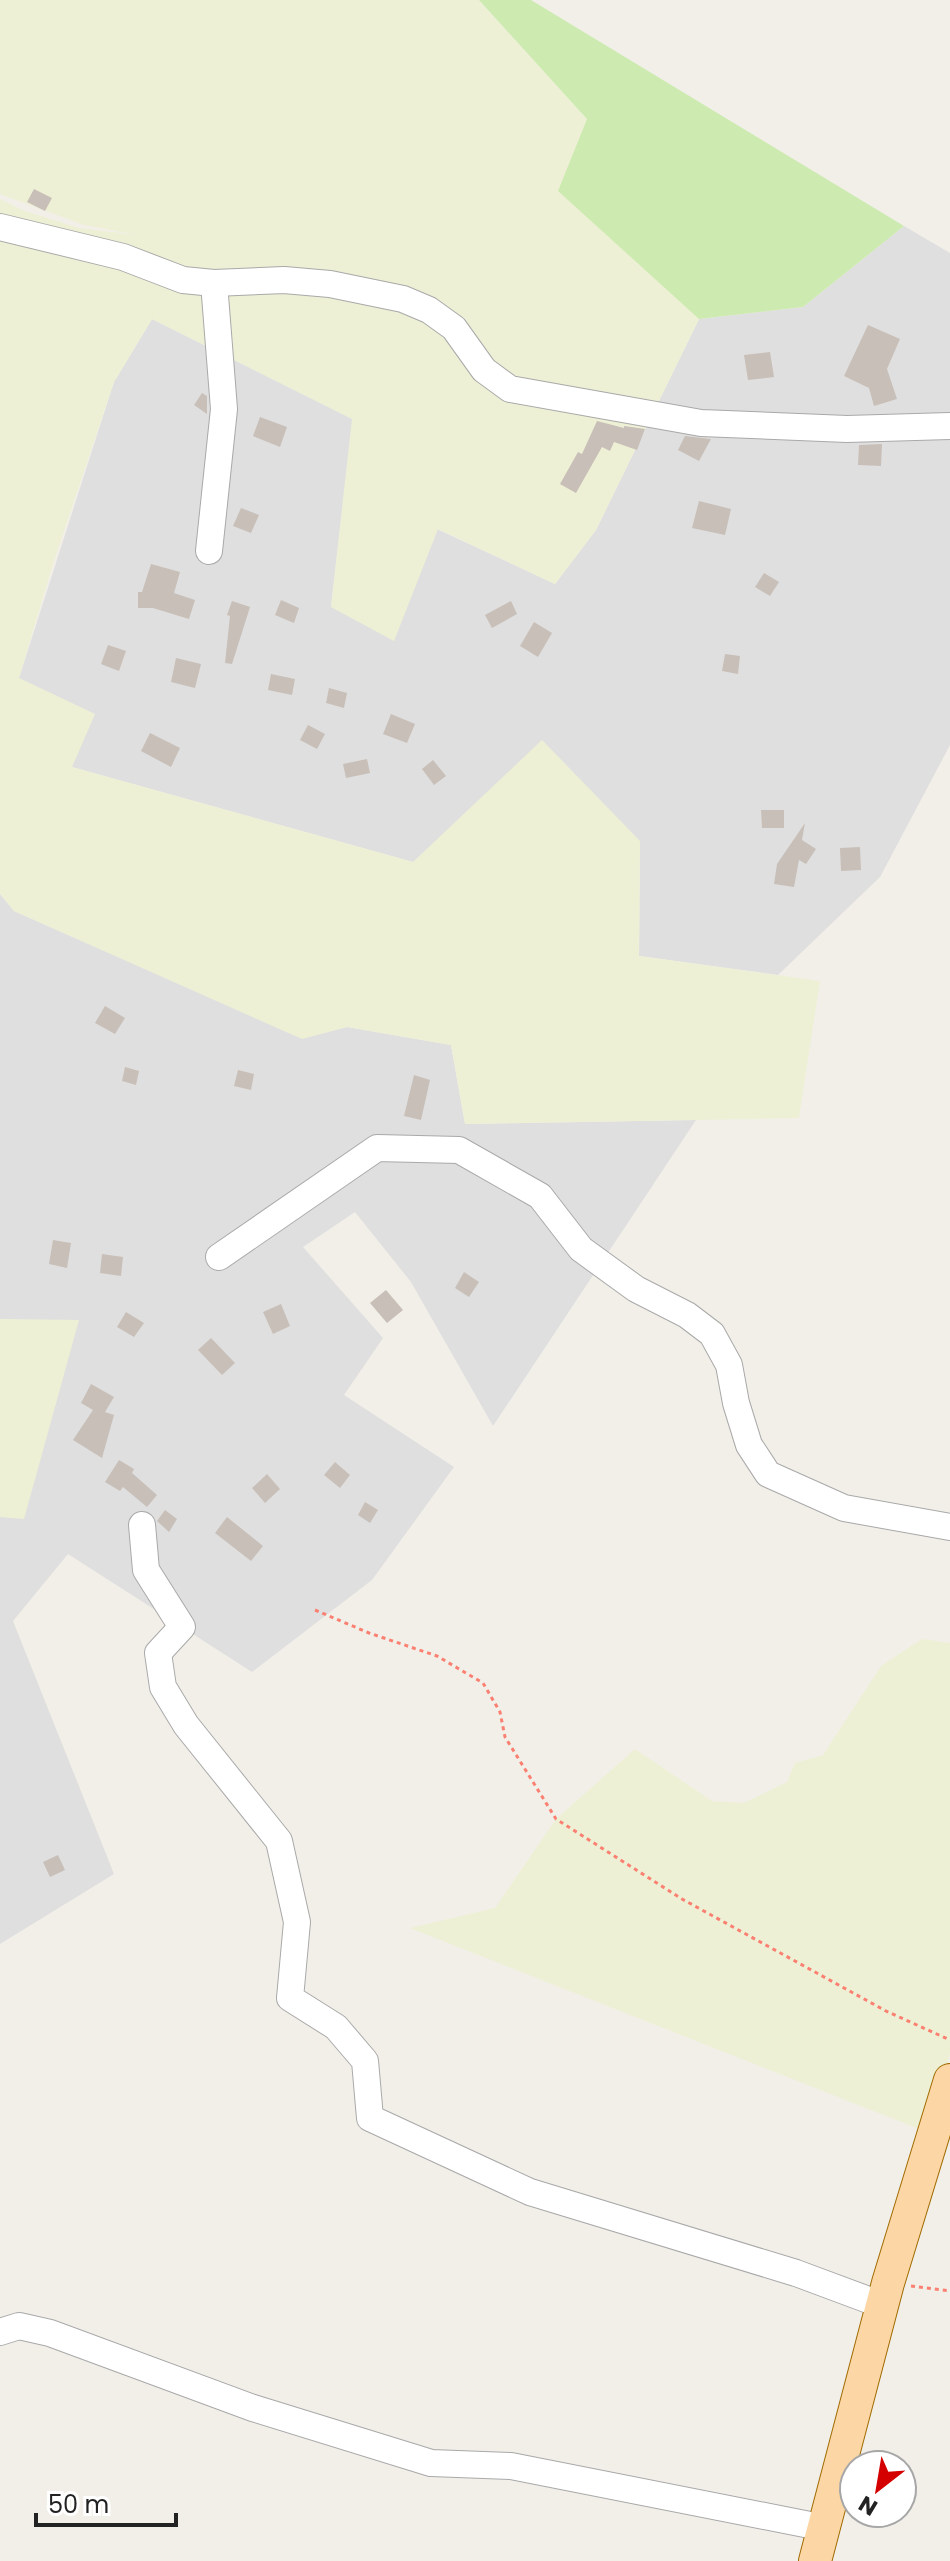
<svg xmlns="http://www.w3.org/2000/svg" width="950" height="2561" font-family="Poppins,sans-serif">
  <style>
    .residential { fill: #e0dfdf }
    .farmland { fill: #eef0d5 }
    .grass { fill: #cdebb0 }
    .building { fill: #c7bfb8 }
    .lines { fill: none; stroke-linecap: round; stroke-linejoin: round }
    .minor-casing { stroke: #a9a9a9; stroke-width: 28 }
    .major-casing { stroke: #a06b00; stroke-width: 34 }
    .path { stroke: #fa8072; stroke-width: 3; stroke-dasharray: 4 4; stroke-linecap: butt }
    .minor { stroke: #fff; stroke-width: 26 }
    .major { stroke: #fcd6a4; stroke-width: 32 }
  </style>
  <rect width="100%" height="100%" fill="#f2efe9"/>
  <g class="residential">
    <polygon points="904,226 950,253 950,745 880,877 778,975 639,956 640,841 413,862 72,767 19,678 114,382 152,319 353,419 331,607 437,529 555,584 596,530 699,319 803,307"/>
    <polygon points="0,894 14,911 302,1038 347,1027 451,1045 465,1124 696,1120 493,1426 411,1282 355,1212 303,1247 383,1338 344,1395 454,1467 372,1580 252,1672 68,1554 13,1621 114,1874 0,1944"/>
  </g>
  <g class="farmland">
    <polygon points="0,0 479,0 587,119 559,191 699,319 596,530 555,584 438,529 394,641 331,607 352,419 152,319 114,382 54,561 19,678 95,714 72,767 413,862 542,740 640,841 639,956 820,981 799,1118 465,1124 451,1045 347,1027 302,1039 14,911 0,894 0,199 22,210 79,228 137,235 84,225 0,194"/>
    <polygon points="0,1319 79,1320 24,1519 0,1517"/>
    <polygon points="922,1639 950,1643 950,2054 929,2133 410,1928 495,1908 556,1819 635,1749 712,1801 744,1803 787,1782 795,1763 823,1755 881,1666"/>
  </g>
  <polygon class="grass" points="479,0 531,0 904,226 803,307 699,319 558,191 587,119"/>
  <g class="building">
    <polygon points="34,189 52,198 45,211 27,202"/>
    <polygon points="868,325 900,339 887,369 897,399 874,406 869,388 844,376"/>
    <polygon points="770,352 774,377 748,380 744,355"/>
    <polygon points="202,393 207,396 207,414 194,405"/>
    <polygon points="260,417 287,427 280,447 253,436"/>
    <polygon points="597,421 624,428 624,426 645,429 637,450 614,442 610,451 602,447 576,493 560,484 578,452 582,454"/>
    <polygon points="685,436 711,439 699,461 678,450"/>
    <polygon points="882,444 881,466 858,465 859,445"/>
    <polygon points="699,501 731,509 725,535 692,528"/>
    <polygon points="241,508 259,515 251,533 233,526"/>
    <polygon points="151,564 180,572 174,593 195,600 189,619 153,608 138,608 138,592 142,592"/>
    <polygon points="764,573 779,582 770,596 755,587"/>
    <polygon points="281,600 299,608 294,623 275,615"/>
    <polygon points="232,601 250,607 232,664 225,663 230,616 227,615"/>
    <polygon points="511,601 517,614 492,628 485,615"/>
    <polygon points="534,622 552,633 538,657 520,646"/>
    <polygon points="108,645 126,651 119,671 101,664"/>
    <polygon points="725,654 740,656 738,674 722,671"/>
    <polygon points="176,658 201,664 195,688 171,682"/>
    <polygon points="271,674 295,679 292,695 268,690"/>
    <polygon points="329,688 347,693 344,708 326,703"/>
    <polygon points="391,714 415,724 407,743 383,734"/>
    <polygon points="308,725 325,734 317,749 300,740"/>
    <polygon points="150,733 180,748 171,767 141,751"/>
    <polygon points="367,759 370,773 346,778 343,764"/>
    <polygon points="433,760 446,776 434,785 422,769"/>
    <polygon points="761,810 784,810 784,828 762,828"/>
    <polygon points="805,823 802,840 816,849 806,864 799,860 794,887 774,884 777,864"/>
    <polygon points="860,847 861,870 841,871 840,848"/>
    <polygon points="105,1006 125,1018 115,1034 95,1023"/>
    <polygon points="125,1067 139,1071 136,1085 122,1081"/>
    <polygon points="238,1070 254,1074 251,1090 234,1086"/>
    <polygon points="414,1075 430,1080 421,1120 404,1116"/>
    <polygon points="53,1240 71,1243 67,1268 49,1264"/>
    <polygon points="102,1254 123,1257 121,1276 100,1273"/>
    <polygon points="464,1272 479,1282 469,1297 455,1288"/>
    <polygon points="386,1290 403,1310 387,1323 370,1303"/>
    <polygon points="281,1304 290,1326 273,1334 263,1312"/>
    <polygon points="126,1312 144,1323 134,1337 117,1327"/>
    <polygon points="211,1338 235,1363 222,1375 198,1350"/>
    <polygon points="91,1384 114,1397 105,1412 114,1415 102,1458 73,1440 93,1410 81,1403"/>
    <polygon points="119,1460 134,1469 132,1473 157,1495 147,1507 123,1487 120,1491 105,1482"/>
    <polygon points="335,1462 350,1475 340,1488 324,1475"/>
    <polygon points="267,1474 280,1489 265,1503 252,1488"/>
    <polygon points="365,1502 378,1510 370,1523 358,1515"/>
    <polygon points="165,1510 177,1519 169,1532 157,1521"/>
    <polygon points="227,1517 263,1546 251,1561 215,1533"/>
    <polygon points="58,1855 65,1870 50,1877 43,1862"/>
  </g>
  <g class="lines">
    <g class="minor-casing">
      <g id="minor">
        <polyline points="0,227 123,257 183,280 214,283 284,280 330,284 403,299 429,310 454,328 484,370 510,389 701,423 847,429 950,426"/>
        <polyline points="209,551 224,409 214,283"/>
        <polyline points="219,1257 377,1148 459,1150 540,1196 581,1249 636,1289 687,1315 712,1334 729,1365 736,1403 749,1445 768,1474 844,1508 950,1527"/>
        <polyline points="142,1525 146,1570 182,1627 158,1653 163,1687 186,1725 279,1841 297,1922 290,1998 336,2027 365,2061 370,2118 530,2192 796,2273 882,2305"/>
        <polyline points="0,2332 19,2326 50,2333 253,2408 431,2463 511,2466 825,2528"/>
      </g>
    </g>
    <g class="major-casing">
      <polyline id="major" points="815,2561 888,2283 950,2080"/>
    </g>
    <g class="path">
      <polyline points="315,1610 369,1633 437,1656 483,1683 500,1712 505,1737 556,1819 682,1899 886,2011 950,2040"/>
      <polyline points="911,2286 950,2291"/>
    </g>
    <use href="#minor" class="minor"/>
    <use href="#major" class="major"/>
  </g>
  <g transform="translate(878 2489) rotate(211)"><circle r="38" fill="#ffffff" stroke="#a7a7a7" stroke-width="2"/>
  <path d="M0-6L14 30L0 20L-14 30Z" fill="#d40000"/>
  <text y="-12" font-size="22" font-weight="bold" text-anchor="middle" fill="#222222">N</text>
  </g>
  <path d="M36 2513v12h140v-12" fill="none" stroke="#222222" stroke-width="4"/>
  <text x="48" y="2513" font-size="24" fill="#222222" stroke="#ffffff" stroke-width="6" paint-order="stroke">50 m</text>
</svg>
